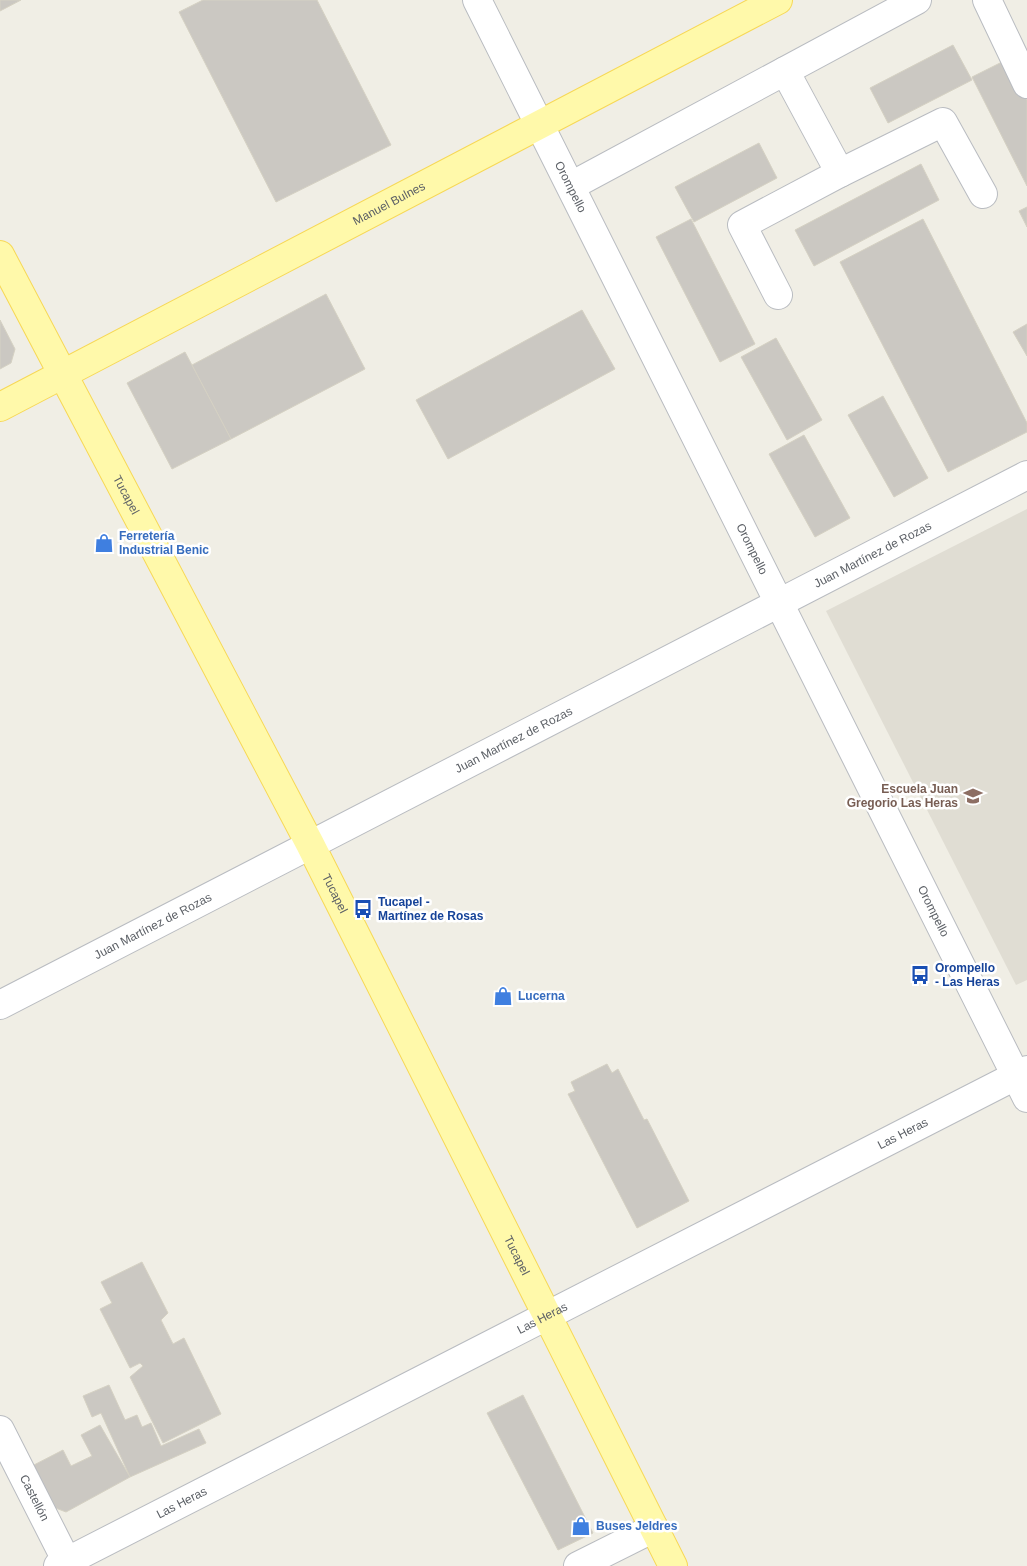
<svg xmlns="http://www.w3.org/2000/svg" width="1027" height="1566" font-family="Helvetica,sans-serif">
  <style>
    .education { fill: #e0ddd3 }
    .building { fill: #cbc8c2; stroke: #d5d1c3 }
    .lines { fill: none; stroke-linecap: round; stroke-linejoin: round }
    .minor-casing { stroke: #b9bcc1; stroke-width: 30 }
    .major-casing { stroke: #f7d856; stroke-width: 30 }
    .minor { stroke: #fff; stroke-width: 28 }
    .major { stroke: #fff9aa; stroke-width: 28 }
    .labels { text-anchor: middle; stroke-width: 5; stroke-linejoin: round; paint-order: stroke }
    .street-label { font-size: 12px; fill: #5c6066; stroke: #fff }
    .shop-label { font-size: 12px; font-weight: bold; fill: #366cbe; stroke: #fff; text-anchor: start }
    .education-label { font-size: 12px; font-weight: bold; fill: #785e54; stroke: #fff; text-anchor: end }
    .transit-label { font-size: 12px; font-weight: bold; fill: #164399; stroke: #fff; text-anchor: start }
  </style>
  <rect width="100%" height="100%" fill="#f0eee5"/>
  <polygon class="education" points="1027,509 1027,980 1016,985 826,611"/>
  <g class="building">
    <polygon points="0,0 21,0 0,11"/>
    <polygon points="203,0 317,0 391,145 276,202 179,12"/>
    <polygon points="953,45 972,80 888,123 870,88"/>
    <polygon points="1006,60 1027,100 1027,186 972,77"/>
    <polygon points="759,143 777,178 694,222 675,187"/>
    <polygon points="921,164 939,200 814,266 795,230"/>
    <polygon points="1027,207 1027,227 1019,211"/>
    <polygon points="691,219 755,344 720,362 656,237"/>
    <polygon points="923,219 1027,423 1027,432 948,472 840,262"/>
    <polygon points="326,294 365,369 231,439 192,365"/>
    <polygon points="582,310 615,369 448,459 416,400"/>
    <polygon points="0,320 15,349 11,363 0,369"/>
    <polygon points="1027,324 1027,356 1013,332"/>
    <polygon points="776,338 822,420 787,440 741,357"/>
    <polygon points="185,352 231,439 172,469 127,383"/>
    <polygon points="883,396 928,478 894,497 848,415"/>
    <polygon points="804,435 850,518 815,537 769,454"/>
    <polygon points="607,1064 612,1073 618,1069 644,1120 647,1119 689,1201 637,1228 568,1094 575,1091 571,1082"/>
    <polygon points="142,1262 168,1313 161,1320 173,1344 184,1338 221,1414 163,1443 130,1377 143,1366 140,1363 130,1368 100,1309 112,1303 101,1282"/>
    <polygon points="109,1385 125,1420 137,1415 142,1427 151,1423 161,1446 199,1429 206,1443 130,1477 101,1413 92,1417 83,1396"/>
    <polygon points="523,1395 593,1533 558,1550 487,1413"/>
    <polygon points="100,1425 130,1477 66,1512 53,1507 32,1466 63,1450 71,1466 92,1456 81,1435"/>
  </g>
  <g class="lines">
    <g class="minor-casing">
      <g id="minor">
        <path id="s1" d="M 477,0 L 1027,1098"/>
        <polyline points="987,0 1027,84"/>
        <polyline points="785,71 840,173 943,122 983,194"/>
        <polyline points="571,186 917,0"/>
        <polyline points="778,295 742,225 840,173"/>
        <path id="s2" d="M 0,1005 L 1027,475"/>
        <path id="s3" d="M 0,1430 L 69,1566"/>
        <path id="s4" d="M 58,1566 L 1027,1070"/>
        <polyline points="578,1566 654,1528"/>
      </g>
    </g>
    <g class="major-casing">
      <g id="major">
        <path id="s5" d="M 0,255 L 310,844 L 673,1566"/>
        <path id="s6" d="M 0,407 L 778,0"/>
      </g>
    </g>
    <use href="#minor" class="minor"/>
    <use href="#major" class="major"/>
  </g>
  <defs>
    <g id="shop-bare" transform="scale(1.5)"><path d="M-5-2.5h2.3a2.7 3.5 0 0 1 5.4 0H5L5.5 6h-11ZM-1.5-2.5h3a1.5 2.3 0 0 0-3 0Z" fill="#3f7fe0" stroke="#fff" stroke-width="2.5" paint-order="stroke"/></g>
    <g id="school-bare" transform="scale(1.5)"><path d="M0-5L7-2L0 1L-7-2ZM-4 1L0 2.5L4 1V4Q0 6-4 4Z" fill="#8d6e63" stroke="#fff" stroke-width="2.5" paint-order="stroke"/></g>
    <g id="bus-bare" transform="scale(1.5)"><path d="M-5-6H5V4H4V6H2V4H-2V6H-4V4H-5ZM-3.5-4V0h7V-4ZM-3.5 1.2v1.5H-2V1.2ZM2 1.2v1.5H3.5V1.2Z" fill="#1a4fb4" stroke="#fff" stroke-width="2.5" paint-order="stroke"/></g>
  </defs>
  <g fill-rule="evenodd">
    <use href="#shop-bare" x="104" y="543"/>
    <use href="#school-bare" x="973" y="796"/>
    <use href="#bus-bare" x="363" y="909"/>
    <use href="#bus-bare" x="920" y="975"/>
    <use href="#shop-bare" x="503" y="996"/>
    <use href="#shop-bare" x="581" y="1526"/>
  </g>
  <g class="labels">
    <g class="street-label">
      <text dy="4" stroke="none"><textPath href="#s1" startOffset="209">Orompello</textPath></text>
      <text dy="4" stroke="none"><textPath href="#s6" startOffset="439">Manuel Bulnes</textPath></text>
      <text dy="4" stroke="none"><textPath href="#s5" startOffset="271">Tucapel</textPath></text>
      <text dy="4" stroke="none"><textPath href="#s1" startOffset="614">Orompello</textPath></text>
      <text dy="4" stroke="none"><textPath href="#s2" startOffset="982">Juan Martínez de Rozas</textPath></text>
      <text dy="4" stroke="none"><textPath href="#s2" startOffset="578">Juan Martínez de Rozas</textPath></text>
      <text dy="4" stroke="none"><textPath href="#s5" startOffset="721">Tucapel</textPath></text>
      <text dy="4" stroke="none"><textPath href="#s1" startOffset="1019">Orompello</textPath></text>
      <text dy="4" stroke="none"><textPath href="#s2" startOffset="172">Juan Martínez de Rozas</textPath></text>
      <text dy="4" stroke="none"><textPath href="#s4" startOffset="949">Las Heras</textPath></text>
      <text dy="4" stroke="none"><textPath href="#s5" startOffset="1126">Tucapel</textPath></text>
      <text dy="4" stroke="none"><textPath href="#s4" startOffset="544">Las Heras</textPath></text>
      <text dy="4" stroke="none"><textPath href="#s3" startOffset="76">Castellón</textPath></text>
      <text dy="4" stroke="none"><textPath href="#s4" startOffset="139">Las Heras</textPath></text>
    </g>
    <g class="shop-label">
      <text x="119" y="540">Ferretería<tspan x="119" dy="14">Industrial Benic</tspan></text>
      <text x="518" y="1000">Lucerna</text>
      <text x="596" y="1530">Buses Jeldres</text>
    </g>
    <g class="education-label">
      <text x="958" y="793">Escuela Juan<tspan x="958" dy="14">Gregorio Las Heras</tspan></text>
    </g>
    <g class="transit-label">
      <text x="378" y="906">Tucapel -<tspan x="378" dy="14">Martínez de Rosas</tspan></text>
      <text x="935" y="972">Orompello<tspan x="935" dy="14">- Las Heras</tspan></text>
    </g>
  </g>
</svg>
